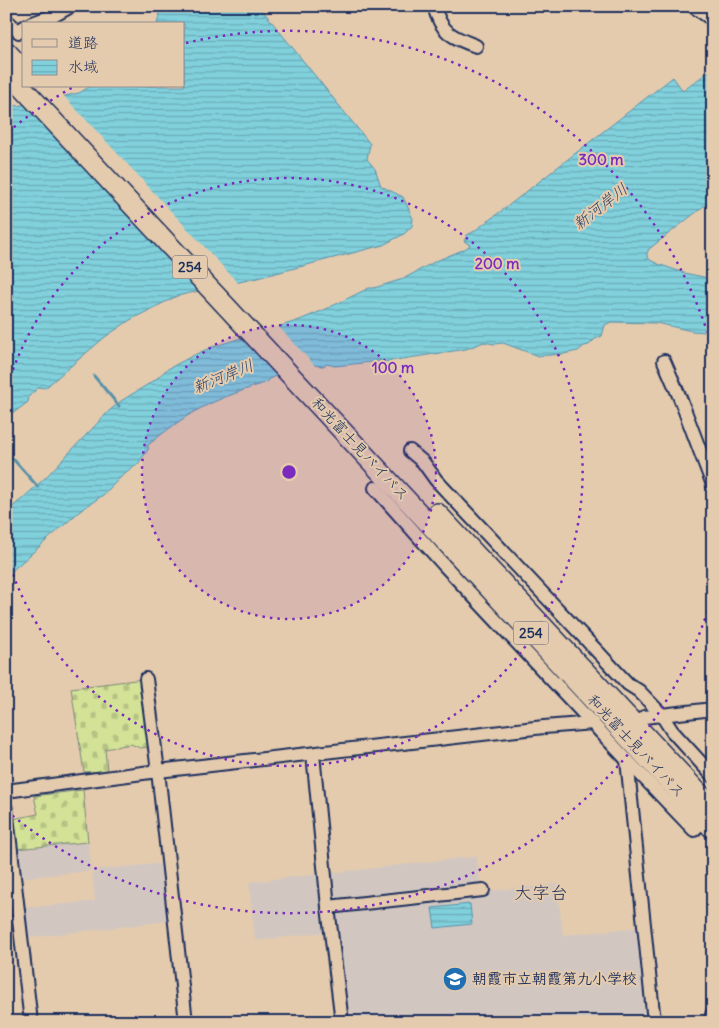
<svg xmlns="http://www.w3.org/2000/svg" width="719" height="1028" font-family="Delius,'Klee One',sans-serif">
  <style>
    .built { fill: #d2c7c0 }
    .cemetery { fill: url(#cemetery-stones); stroke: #77887a }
    .water { fill: url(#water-rules); stroke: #5890aa }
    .pier { fill: #e5cbad }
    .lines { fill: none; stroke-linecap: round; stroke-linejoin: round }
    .stream { stroke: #5890aa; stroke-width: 3 }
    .minor-casing { stroke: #1b2f5e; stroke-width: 16 }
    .highway-casing { stroke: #1b2f5e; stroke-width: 22 }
    .minor { stroke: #e5cbad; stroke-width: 12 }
    .highway { stroke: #e5cbad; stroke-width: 19 }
    .ring { fill: none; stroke: #7b2cbf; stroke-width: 2.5; stroke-dasharray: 2.5 5 }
    .labels { text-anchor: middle; stroke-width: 4; stroke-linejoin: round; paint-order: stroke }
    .shield { fill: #e5cbad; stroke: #585e76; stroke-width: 1 }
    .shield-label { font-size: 14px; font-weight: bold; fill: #1b2f5e }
    .street-label { font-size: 15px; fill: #1b2f5e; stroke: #e5cbad }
    .poi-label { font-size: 15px; font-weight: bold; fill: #1b2f5e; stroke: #e5cbad; text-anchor: start }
    .water-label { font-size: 16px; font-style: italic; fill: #253f6b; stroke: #e5cbad }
    .quarter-label { font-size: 18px; fill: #1b2f5e; stroke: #e5cbad }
    .centre { fill: #7b2cbf; stroke: #e5cbad; stroke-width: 2.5 }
    .ring-label { font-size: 15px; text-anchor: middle; font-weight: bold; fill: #7b2cbf; stroke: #e5cbad; stroke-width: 4; stroke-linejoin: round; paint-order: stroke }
  </style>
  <defs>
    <pattern id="cemetery-stones" width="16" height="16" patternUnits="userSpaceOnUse" patternTransform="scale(1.25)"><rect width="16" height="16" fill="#d3e296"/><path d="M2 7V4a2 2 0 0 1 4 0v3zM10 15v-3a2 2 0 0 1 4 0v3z" fill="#b5c284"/></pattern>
    <pattern id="water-rules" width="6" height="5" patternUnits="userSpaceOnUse" patternTransform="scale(1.25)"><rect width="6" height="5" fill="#81d1dd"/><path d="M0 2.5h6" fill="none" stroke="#69aab6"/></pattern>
  </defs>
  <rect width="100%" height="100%" fill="#e5cbad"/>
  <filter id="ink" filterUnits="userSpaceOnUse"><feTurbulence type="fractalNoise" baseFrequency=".02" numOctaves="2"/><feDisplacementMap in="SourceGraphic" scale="10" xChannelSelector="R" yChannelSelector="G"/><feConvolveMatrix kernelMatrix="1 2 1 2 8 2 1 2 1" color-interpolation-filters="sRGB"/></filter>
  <g filter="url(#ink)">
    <g class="built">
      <polygon points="88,842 92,870 165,863 171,921 26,938 22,908 95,901 92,871 19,878 16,849"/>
      <polygon points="477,856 480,881 477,886 335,903 331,873"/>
      <polygon points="319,874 328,932 255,941 249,882"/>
      <polygon points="557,884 563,935 640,927 649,1016 588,1022 347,1022 334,911 486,891"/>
    </g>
    <g class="cemetery">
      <polygon points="143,679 149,747 140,748 131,744 105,749 107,771 84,772 71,688"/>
      <polygon points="83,790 88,842 16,849 13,819 38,814 34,796"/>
    </g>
    <g class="water">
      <polygon points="162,6 259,6 370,144 367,159 375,169 381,186 403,197 406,203 413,219 412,226 404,234 383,245 257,278 177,296 130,320 105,337 45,388 39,387 29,396 28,402 16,411 6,414 6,103 18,106 79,93 91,86 184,86 184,24 157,24"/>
      <path d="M 713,68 L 713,199 L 649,249 L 647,253 L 647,256 L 650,260 L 658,264 L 684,273 L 713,279 L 713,335 L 706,332 L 692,331 L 656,323 L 611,322 L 605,325 L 602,336 L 595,339 L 589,345 L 584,346 L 578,351 L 563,354 L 538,356 L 503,343 L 494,344 L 484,342 L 466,349 L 383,362 L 380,361 L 335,366 L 327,364 L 323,366 L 312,365 L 280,374 L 269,379 L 266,382 C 245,390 222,397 201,408 C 182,418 164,432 147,446 L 149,448 L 138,464 L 126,472 L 103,495 L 80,511 L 6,576 L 6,512 L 22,499 L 45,478 L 109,411 L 121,401 L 155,380 L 166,370 L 194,355 L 212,347 L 297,321 L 324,310 L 369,288 L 374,288 L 403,279 L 436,261 L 465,249 L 470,245 L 464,241 L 467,235 L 473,232 L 508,206 L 673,77 L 683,91 Z"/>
      <polygon points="470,904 472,924 435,928 432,908"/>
    </g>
    <g class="pier">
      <polygon points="62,94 239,284 200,294 22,103"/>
      <polygon points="277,325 317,368 313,367 278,378 239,336"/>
    </g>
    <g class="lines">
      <g class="stream">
        <polyline points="94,376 119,406"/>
        <polyline points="6,451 38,487"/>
      </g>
      <g class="minor-casing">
        <g id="minor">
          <path d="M 434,6 C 441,33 452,37 476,46"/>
          <polyline points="693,6 713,20"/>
          <polyline points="6,20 19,32 24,27"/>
          <polyline points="30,24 55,15 71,6"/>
          <polyline points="664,361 680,398 713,485"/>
          <polyline points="410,451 423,462 436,480 628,684 639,691 661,714 672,731 713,776"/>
          <polyline points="375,488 444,565 627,760 654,1022"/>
          <polyline points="146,679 158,771 186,1022"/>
          <polyline points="644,717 713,709"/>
          <polyline points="313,754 328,907 342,1022"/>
          <polyline points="627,760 694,830 704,819"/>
          <polyline points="6,791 158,771 544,727 593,723"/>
          <polyline points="6,808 31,1022"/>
          <polyline points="328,907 483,890"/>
          <polyline points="710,1022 713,1012"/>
        </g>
      </g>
      <g class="highway-casing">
        <g id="highway">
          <polyline points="6,51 24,70"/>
          <polyline points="6,70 349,438 713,829"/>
          <polyline points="437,513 713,808"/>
        </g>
      </g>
      <use href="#minor" class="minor"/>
      <use href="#highway" class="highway"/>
    </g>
  </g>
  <circle cx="289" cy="472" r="147" fill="#7b2cbf" fill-opacity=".12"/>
  <g class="ring">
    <circle cx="289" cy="472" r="147"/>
    <path d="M6 391A294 294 0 1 1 6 553"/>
    <path d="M712 597A441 441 0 0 1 8 812M8 132A441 441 0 0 1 75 86M186 43A441 441 0 0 1 712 347"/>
  </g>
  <defs>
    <g id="school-disc" transform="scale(1.25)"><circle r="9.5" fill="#1f6fb2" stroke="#e5cbad"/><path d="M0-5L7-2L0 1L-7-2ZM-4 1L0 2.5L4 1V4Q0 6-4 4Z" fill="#fff"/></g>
  </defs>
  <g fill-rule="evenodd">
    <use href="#school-disc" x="455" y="979"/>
  </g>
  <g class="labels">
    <g class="shield">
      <rect x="172.5" y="255.5" width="35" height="23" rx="4"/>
      <rect x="513.5" y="621.5" width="35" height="23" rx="4"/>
    </g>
    <g class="shield-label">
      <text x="190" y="272">254</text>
      <text x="531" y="638">254</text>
    </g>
    <g class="street-label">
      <text transform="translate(360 449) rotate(47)" y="5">和光富士見バイパス</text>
      <text transform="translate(636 746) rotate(47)" y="5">和光富士見バイパス</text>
    </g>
    <g class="poi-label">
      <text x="472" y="984">朝霞市立朝霞第九小学校</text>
    </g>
    <g class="water-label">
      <text transform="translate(600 206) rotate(-38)" y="6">新河岸川</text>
      <text transform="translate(223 376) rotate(-22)" y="6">新河岸川</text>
    </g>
    <g class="quarter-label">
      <text x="541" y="899">大字台</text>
    </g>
  </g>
  <circle cx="289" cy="472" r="8" class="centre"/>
  <g class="ring-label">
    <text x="601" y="165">300 m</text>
    <text x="497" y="269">200 m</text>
    <text x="393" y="373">100 m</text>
  </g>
  <rect width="719" height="1028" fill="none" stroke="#e5cbad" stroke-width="25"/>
  <rect x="12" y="12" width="694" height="1003" fill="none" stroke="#1b2f5e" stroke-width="2" filter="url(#ink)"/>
  <rect x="22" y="22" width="162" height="65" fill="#e5cbad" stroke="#948d8d"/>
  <rect x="32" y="39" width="25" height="8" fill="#e5cbad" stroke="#948d8d"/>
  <text x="68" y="48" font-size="15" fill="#1b2f5e">道路</text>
  <rect x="32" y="60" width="25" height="15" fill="url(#water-rules)" stroke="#948d8d"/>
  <text x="68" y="72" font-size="15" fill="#1b2f5e">水域</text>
</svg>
